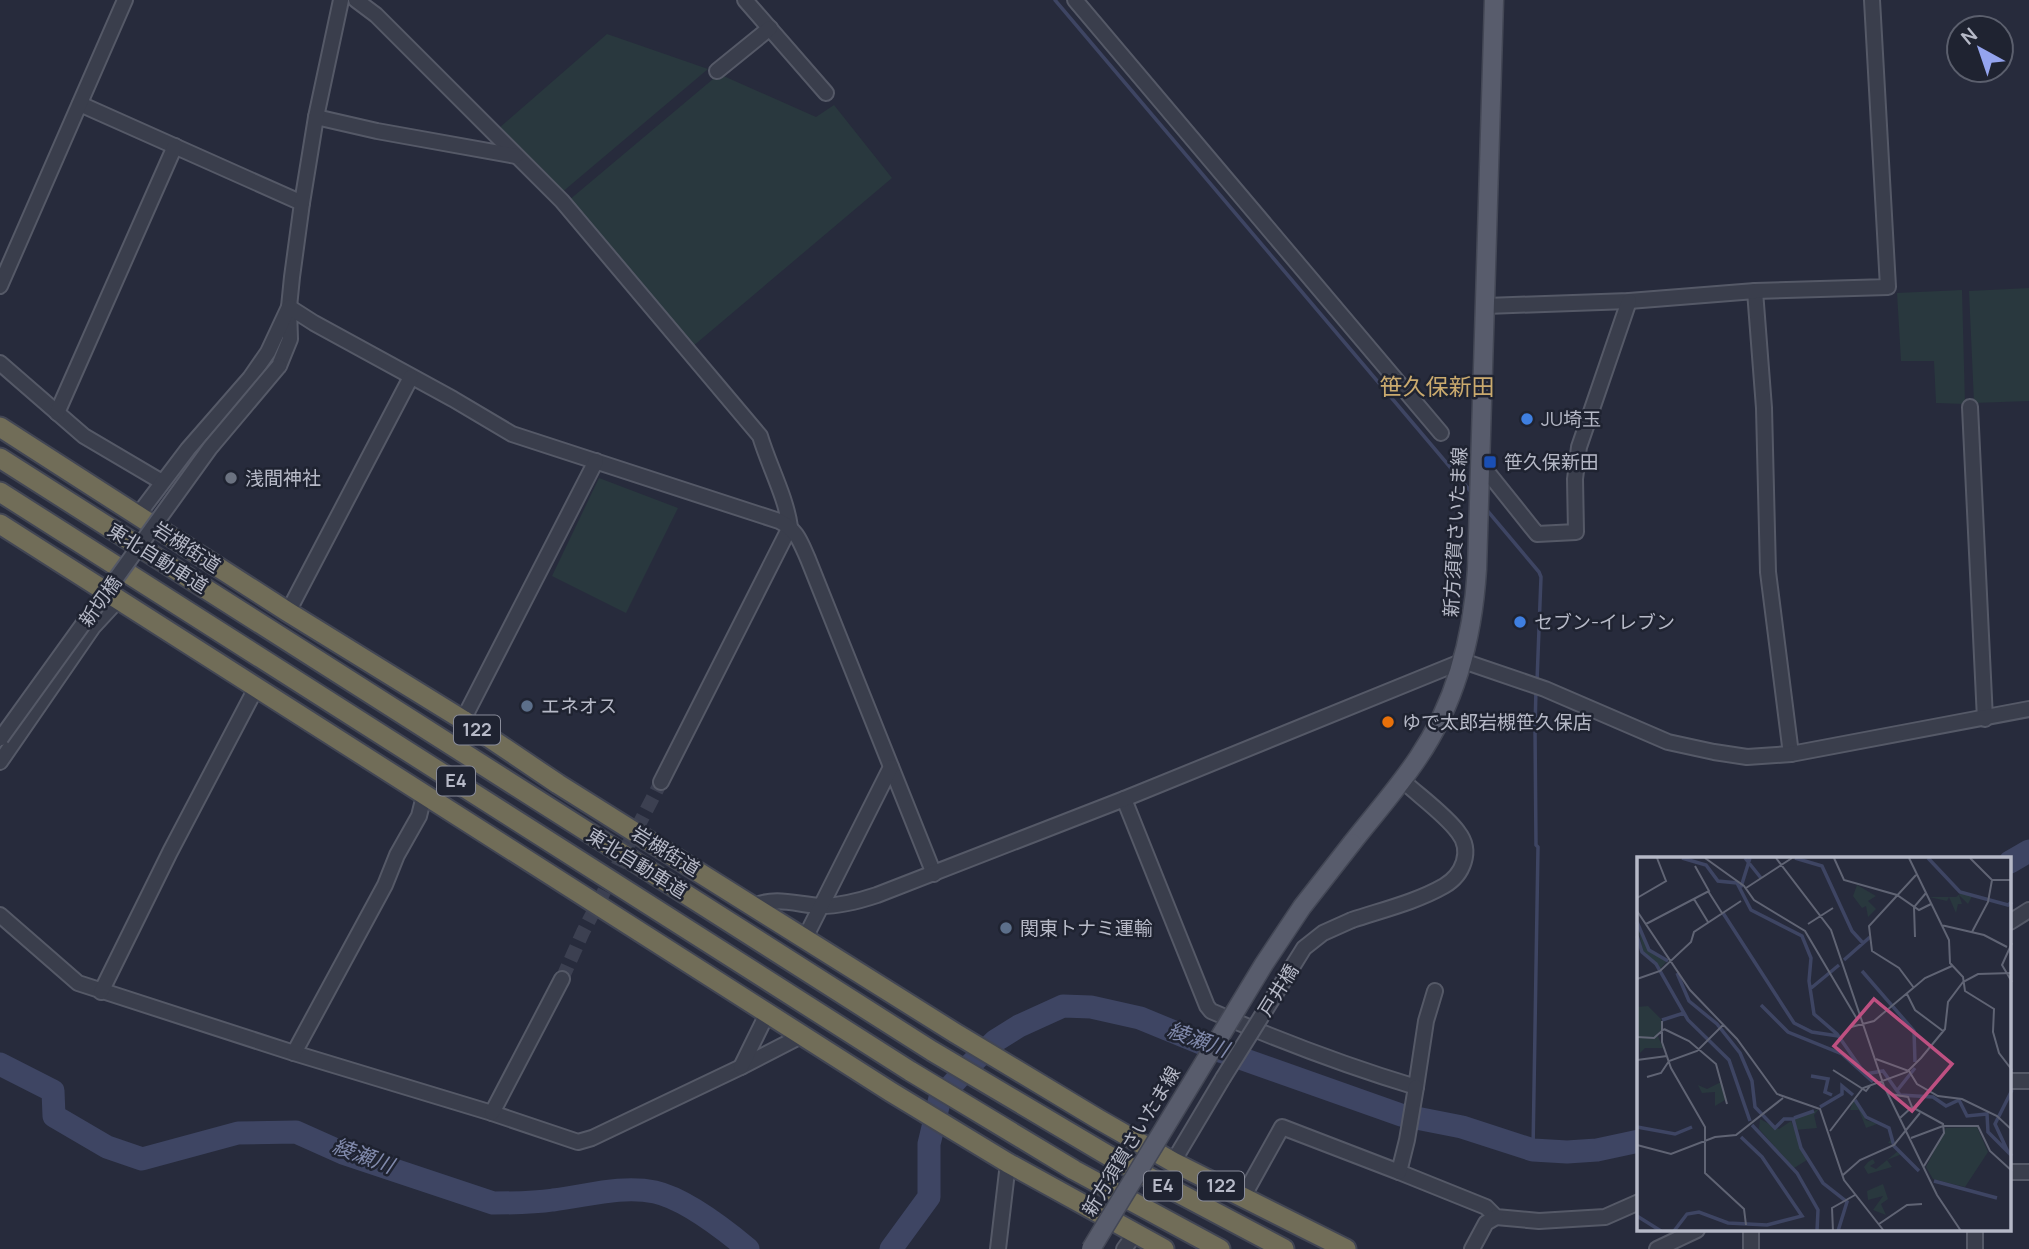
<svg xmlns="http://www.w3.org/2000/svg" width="2029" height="1249" font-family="Manrope,'Noto Sans JP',sans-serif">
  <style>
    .green { fill: #29383e }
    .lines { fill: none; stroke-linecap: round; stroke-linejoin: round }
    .stream { stroke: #3e4563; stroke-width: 3.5 }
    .river { stroke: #3e4563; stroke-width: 23 }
    .minor-tunnel { stroke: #3c4051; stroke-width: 14; stroke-dasharray: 14 7; stroke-linecap: butt }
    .minor-casing { stroke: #555967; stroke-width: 18 }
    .major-casing { stroke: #434755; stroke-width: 21 }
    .highway-casing { stroke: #424654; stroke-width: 23 }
    .minor { stroke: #3a3e4c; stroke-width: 14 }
    .major { stroke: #585c6c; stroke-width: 18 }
    .highway { stroke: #716d58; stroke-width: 19 }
    .minor-bridge-casing { stroke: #555967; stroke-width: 18; stroke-linecap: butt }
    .major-bridge-casing { stroke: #434755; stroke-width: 21; stroke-linecap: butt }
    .minor-bridge { stroke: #3a3e4c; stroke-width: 14 }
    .major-bridge { stroke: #585c6c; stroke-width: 18 }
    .shop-dot { fill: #3f7fe0; stroke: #1f2331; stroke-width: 2.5 }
    .transit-dot { fill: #1a4fb4; stroke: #1f2331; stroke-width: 2.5 }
    .worship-dot { fill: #6b7280; stroke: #1f2331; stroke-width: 2.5 }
    .service-dot { fill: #5c6f8a; stroke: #1f2331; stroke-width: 2.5 }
    .food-dot { fill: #e8710a; stroke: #1f2331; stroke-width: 2.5 }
    .labels { text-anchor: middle; stroke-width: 5; stroke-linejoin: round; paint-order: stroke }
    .shield { fill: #1f2331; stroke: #898c9a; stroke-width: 2 }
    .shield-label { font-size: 18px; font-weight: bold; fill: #b6b9c7 }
    .poi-label { font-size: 19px; fill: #b6b9c7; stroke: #1f2331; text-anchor: start }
    .street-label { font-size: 19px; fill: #b6b9c7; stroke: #1f2331 }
    .water-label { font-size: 21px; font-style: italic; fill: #818aac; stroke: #1f2331 }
    .quarter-label { font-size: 23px; fill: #caaa6e; stroke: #1f2331 }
    .inset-river { fill: none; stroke: #3e4563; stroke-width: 3.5 }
    .inset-road { fill: none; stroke: #606474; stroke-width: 2 }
    .view { fill: #be5081; fill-opacity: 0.15; stroke: #be5081; stroke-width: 3.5 }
    .inset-edge { fill: none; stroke: #b6b9c7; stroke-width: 3.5 }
  </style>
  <rect width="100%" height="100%" fill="#272b3c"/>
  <g class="green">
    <polygon points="607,34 708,69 560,194 499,128"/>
    <polygon points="719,74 816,117 834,105 892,178 692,347 568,201"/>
    <polygon points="2029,288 2029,401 1974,403 1969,291"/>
    <polygon points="1962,290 1965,404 1936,403 1934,361 1901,361 1897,293"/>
    <polygon points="599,478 678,508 626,613 552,576"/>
  </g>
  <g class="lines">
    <g class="stream">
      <polyline points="1055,0 1472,493"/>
      <polyline points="1486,509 1539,572 1541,577 1537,681"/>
      <polyline points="1533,1150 1538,847 1536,845 1535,728 1536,689"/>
    </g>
    <g class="river">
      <polyline points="2010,862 2029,851"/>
      <path d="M 0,1064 L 53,1091 L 54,1116 L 107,1147 L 142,1159 L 238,1133 L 296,1132 L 343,1153 L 493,1203 C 513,1203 533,1203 553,1200 C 587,1196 621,1185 655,1192 C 686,1199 724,1229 748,1249"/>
      <polyline points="891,1249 929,1197 929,1144 940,1098 970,1065 995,1041 1019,1026 1063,1006 1091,1007 1140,1018 1223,1052 1401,1115 1462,1127 1533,1150 1567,1152 1597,1150 1639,1141"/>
    </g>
    <polyline class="minor-tunnel" points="562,979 583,932 661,782"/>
    <g class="minor-casing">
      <g id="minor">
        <path d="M 356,0 L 376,15 L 562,201 L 760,436 C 769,466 786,497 790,527 L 661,782"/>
        <polyline points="745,0 826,93"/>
        <polyline points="1075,0 1441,433"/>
        <polyline points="717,71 770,28"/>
        <polyline points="80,104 302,203"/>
        <polyline points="316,117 377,131 516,156"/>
        <polyline points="0,286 125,0"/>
        <polyline points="1755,291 1764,408 1768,572 1791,754"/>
        <polyline points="1486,306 1629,301 1755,291 1888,287 1872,0"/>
        <polyline points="0,363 84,436 162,482"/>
        <polyline points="279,366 290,339 289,307 292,277 302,203 316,117 341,0"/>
        <polyline points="1970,407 1985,719"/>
        <polyline points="57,413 175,146"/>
        <polyline points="1480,467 1489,474 1537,534 1576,532 1575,479 1579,447 1629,301"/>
        <path d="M 138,515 L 188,449 L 250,378 L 268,352 L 289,307 L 314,323 L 453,399 L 512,434 L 779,521 C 797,530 800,541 808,559 L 934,874"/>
        <polyline points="288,612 411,377"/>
        <polyline points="463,720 596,461"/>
        <polyline points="0,762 93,627 118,600"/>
        <path d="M 1124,799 L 1207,1006 L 1211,1011 C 1278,1040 1346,1066 1416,1087 L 1426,1021 L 1435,991"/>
        <path d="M 754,906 C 775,896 799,905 821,906 C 840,906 859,901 877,895 L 1124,799 L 1463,661 L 1545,689 L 1668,742 L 1714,752 L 1747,757 L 1791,754 L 2029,709"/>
        <polyline points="0,915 78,983 294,1053 492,1113 578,1142 592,1138 741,1067 803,1035"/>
        <path d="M 1352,920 C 1382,910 1416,902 1444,886 C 1463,875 1473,851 1458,832 C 1446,815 1418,795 1402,780"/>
        <polyline points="2010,922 2029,910"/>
        <polyline points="805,938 891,767"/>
        <polyline points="101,992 170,852 256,688"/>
        <polyline points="294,1053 385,885 397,855 419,816 424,796"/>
        <polyline points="741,1067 767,1014"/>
        <polyline points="2010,1081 2029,1081"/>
        <polyline points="492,1113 562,979"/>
        <polyline points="1173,1162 1223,1078"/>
        <polyline points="1399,1172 1486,1207 1496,1217 1539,1221 1605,1217 1639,1202"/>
        <polyline points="2010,1172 2029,1172"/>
        <polyline points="1243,1197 1282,1127 1399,1172 1407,1140 1416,1087"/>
        <polyline points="1751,1230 1751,1249"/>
        <polyline points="998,1249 1008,1163"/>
        <polyline points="1124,1249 1135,1234"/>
        <polyline points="1472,1249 1486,1223 1496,1217"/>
        <polyline points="1657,1249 1697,1230"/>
        <polyline points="1975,1249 1975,1230"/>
      </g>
    </g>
    <g class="major-casing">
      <path id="major" d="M 1352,843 C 1374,815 1398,788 1418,758 C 1456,702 1473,635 1477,569 L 1494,0"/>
    </g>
    <g class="highway-casing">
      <g id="highway">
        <polyline points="0,427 288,612 463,720 558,784 955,1033 1098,1119 1173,1162 1346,1249"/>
        <polyline points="0,458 932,1051 1109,1156 1284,1249"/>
        <polyline points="0,492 910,1071 1074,1170 1220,1249"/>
        <polyline points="0,524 891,1092 1008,1163 1164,1249"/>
      </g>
    </g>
    <use href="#minor" class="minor"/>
    <use href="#major" class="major"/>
    <use href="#highway" class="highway"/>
    <g class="minor-bridge-casing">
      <g id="minor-bridge">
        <polyline points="1,738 210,448 279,366"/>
        <polyline points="1223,1078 1304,948 1323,933 1352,920"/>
      </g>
    </g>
    <g class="major-bridge-casing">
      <polyline id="major-bridge" points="1091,1249 1264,964 1302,907 1352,843"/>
    </g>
    <use href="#minor-bridge" class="minor-bridge"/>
    <use href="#major-bridge" class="major-bridge"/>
  </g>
  <g class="shop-dot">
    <circle cx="1527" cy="419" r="7"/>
    <circle cx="1520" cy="622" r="7"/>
  </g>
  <rect class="transit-dot" x="1483" y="455" width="14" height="14" rx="3.5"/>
  <circle class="worship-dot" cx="231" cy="478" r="7"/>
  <g class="service-dot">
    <circle cx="527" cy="706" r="7"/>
    <circle cx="1006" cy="928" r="7"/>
  </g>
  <circle class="food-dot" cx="1388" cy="722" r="7"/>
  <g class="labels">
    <g class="shield">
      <rect x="454" y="715.5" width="46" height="29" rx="5"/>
      <rect x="437" y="766.5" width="38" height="29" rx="5"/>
      <rect x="1144" y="1171.5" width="38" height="29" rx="5"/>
      <rect x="1198" y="1171.5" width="46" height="29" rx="5"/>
    </g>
    <g class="shield-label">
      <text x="477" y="736">122</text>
      <text x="456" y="787">E4</text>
      <text x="1163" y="1192">E4</text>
      <text x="1221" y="1192">122</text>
    </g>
    <g class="poi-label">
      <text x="1541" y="426">JU埼玉</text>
      <text x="1504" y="469">笹久保新田</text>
      <text x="245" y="485">浅間神社</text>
      <text x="1534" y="629">セブン-イレブン</text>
      <text x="541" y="713">エネオス</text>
      <text x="1402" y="729">ゆで太郎岩槻笹久保店</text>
      <text x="1020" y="935">関東トナミ運輸</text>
    </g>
    <g class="street-label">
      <text transform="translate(1455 532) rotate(-87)" y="7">新方須賀さいたま線</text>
      <text transform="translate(187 547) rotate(33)" y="7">岩槻街道</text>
      <text transform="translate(158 558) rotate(32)" y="7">東北自動車道</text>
      <text transform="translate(100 601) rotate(-54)" y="7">新切橋</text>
      <text transform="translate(666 851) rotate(32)" y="7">岩槻街道</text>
      <text transform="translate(637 863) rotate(32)" y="7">東北自動車道</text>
      <text transform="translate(1278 990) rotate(-58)" y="7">戸井橋</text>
      <text transform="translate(1131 1141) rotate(-59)" y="7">新方須賀さいたま線</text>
    </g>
    <g class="water-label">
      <text transform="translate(1198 1040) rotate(20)" y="7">綾瀬川</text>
      <text transform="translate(363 1156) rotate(20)" y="7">綾瀬川</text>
    </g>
    <g class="quarter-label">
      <text x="1437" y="395">笹久保新田</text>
    </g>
  </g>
  <g transform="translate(1637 857)">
    <rect width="374" height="374" fill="#272b3c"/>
    <path d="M 220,28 L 239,39 L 231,44 L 239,52 L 231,60 L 229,49 L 225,51 L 216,39 ZM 327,34 L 335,39 L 331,47 L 322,38 L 325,47 L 321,47 L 319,56 L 312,40 L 310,44 L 292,40 L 319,40 ZM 0,66 L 11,93 L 30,104 L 23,112 L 6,94 ZM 11,149 L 24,162 L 26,171 L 20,177 L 26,191 L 8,191 L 3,196 L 0,150 ZM 84,225 L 88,243 L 78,249 L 78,235 L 65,236 L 61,228 L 70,232 ZM 217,241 L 229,263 L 252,270 L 258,287 L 251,286 L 255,281 L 250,271 L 240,267 L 229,271 L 222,253 L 213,253 ZM 182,252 L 177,258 L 180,271 L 158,273 L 157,262 ZM 123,262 L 142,272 L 154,264 L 170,303 L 157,311 L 122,272 ZM 309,271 L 340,270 L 351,295 L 328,330 L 296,322 L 289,310 ZM 261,294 L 265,297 L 250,303 L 255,310 L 231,317 L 227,310 L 231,305 L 236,302 L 238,306 L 233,309 L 239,312 ZM 246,327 L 251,342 L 244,347 L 249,358 L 236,353 L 246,339 L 231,343 L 230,334 Z" fill="#29383e"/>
    <path class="inset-river" d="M 45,1 L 69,8 L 81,24 L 100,26 L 114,53 L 165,79 L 174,101 L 172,124 L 177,157 L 200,177 L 228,217 L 246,214 L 263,238 L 296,240 L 309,249 L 322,243 L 330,259 L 350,257 L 351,275 L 375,299M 108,1 L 124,21M 158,1 L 185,9 L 215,74 L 226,86M 291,1 L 323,35 L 371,48 L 375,45M 104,30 L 113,1M 86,56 L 157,166 L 175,175 L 201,179M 0,65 L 12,93 L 31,104M 0,79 L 5,95 L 19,107 L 51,163 L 92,203 L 113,264M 207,103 L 233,80M 225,114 L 277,174 L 278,205M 40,116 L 52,144 L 80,167 L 103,196 L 115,224 L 118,250 L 138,271 L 147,262 L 156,262 L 164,291 L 186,326 L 210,345 L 201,374M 173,132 L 202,108M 124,148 L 151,175 L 205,197 L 236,225M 25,163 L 47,156M 174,219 L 191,222 L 188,235 L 195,238M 259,235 L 278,211M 218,243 L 229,260 L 252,271 L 257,289 L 282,314M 183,250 L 205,237 L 205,229 L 216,238M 157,261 L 177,254M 115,268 L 160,316 L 181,353 L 180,374M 0,270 L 38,277 L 55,270M 371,295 L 358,267 L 375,233M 297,324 L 360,341M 0,359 L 24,374M 37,374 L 50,357 L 62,355 L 91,366 L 130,368 L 165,359 L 125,300 L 104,280"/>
    <path class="inset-road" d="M 68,1 L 107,29 L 117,43 L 168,74 L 220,162M 139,1 L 194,73 L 247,229 L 300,338 L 324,374M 197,1 L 207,23 L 260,38 L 282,53 L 294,47M 272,1 L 312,83 L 313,106 L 326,120 L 328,134 L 357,152 L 356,175 L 362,196 L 375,213M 333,1 L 355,23 L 375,23M 109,31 L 155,1M 71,34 L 85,56M 0,41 L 29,24 L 20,1M 57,42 L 71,65M 0,54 L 53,133 L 100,182 L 140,237 L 183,252 L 207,323 L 247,374M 9,67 L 72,34 L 58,9M 171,67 L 196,51M 304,68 L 347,78 L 370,90M 335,75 L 351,45 L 355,23M 278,80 L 277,50 L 289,36M 375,86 L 365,108 L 375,125M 0,122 L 23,114 L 54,85 L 57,75 L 104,44M 277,131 L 262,111 L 235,94 L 232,69 L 279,18M 270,137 L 278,153 L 306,174M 25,164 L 25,185 L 34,211 L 68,270 L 68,316 L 107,352 L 109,368M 214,170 L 237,164 L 288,121 L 315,109M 27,172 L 52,184 L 79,207 L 90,247M 0,180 L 17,181 L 27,172M 239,202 L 272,214 L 280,227 L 301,239 L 325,242 L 360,259 L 375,273M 0,203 L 30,199M 196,213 L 229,234 L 233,229M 10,220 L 24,216 L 32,204 L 60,194 L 86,168M 253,237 L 271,240 L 275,250M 263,261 L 275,250 L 306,267 L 307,276 L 287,309M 193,274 L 226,231 L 270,215 L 284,201 L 308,172 L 311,145 L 326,125 L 341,117 L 375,116M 274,281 L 306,269 L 341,269 L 353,294 L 375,314M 0,288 L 34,297 L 78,280 L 99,278 L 146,241M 206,318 L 223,303 L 257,288 L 283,256M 242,367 L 270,348 L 285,347M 196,374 L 195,351 L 218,338"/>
    <path class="view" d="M 237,142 L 315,207 L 275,254 L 197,189 Z"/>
    <rect width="374" height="374" class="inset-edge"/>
  </g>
  <g transform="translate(1980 49) rotate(320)"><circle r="33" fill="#1f2331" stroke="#5b5f6d" stroke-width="2"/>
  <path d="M0-5L12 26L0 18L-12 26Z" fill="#94a4ee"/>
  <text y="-10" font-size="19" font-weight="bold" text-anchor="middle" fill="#b6b9c7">N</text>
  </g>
</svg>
